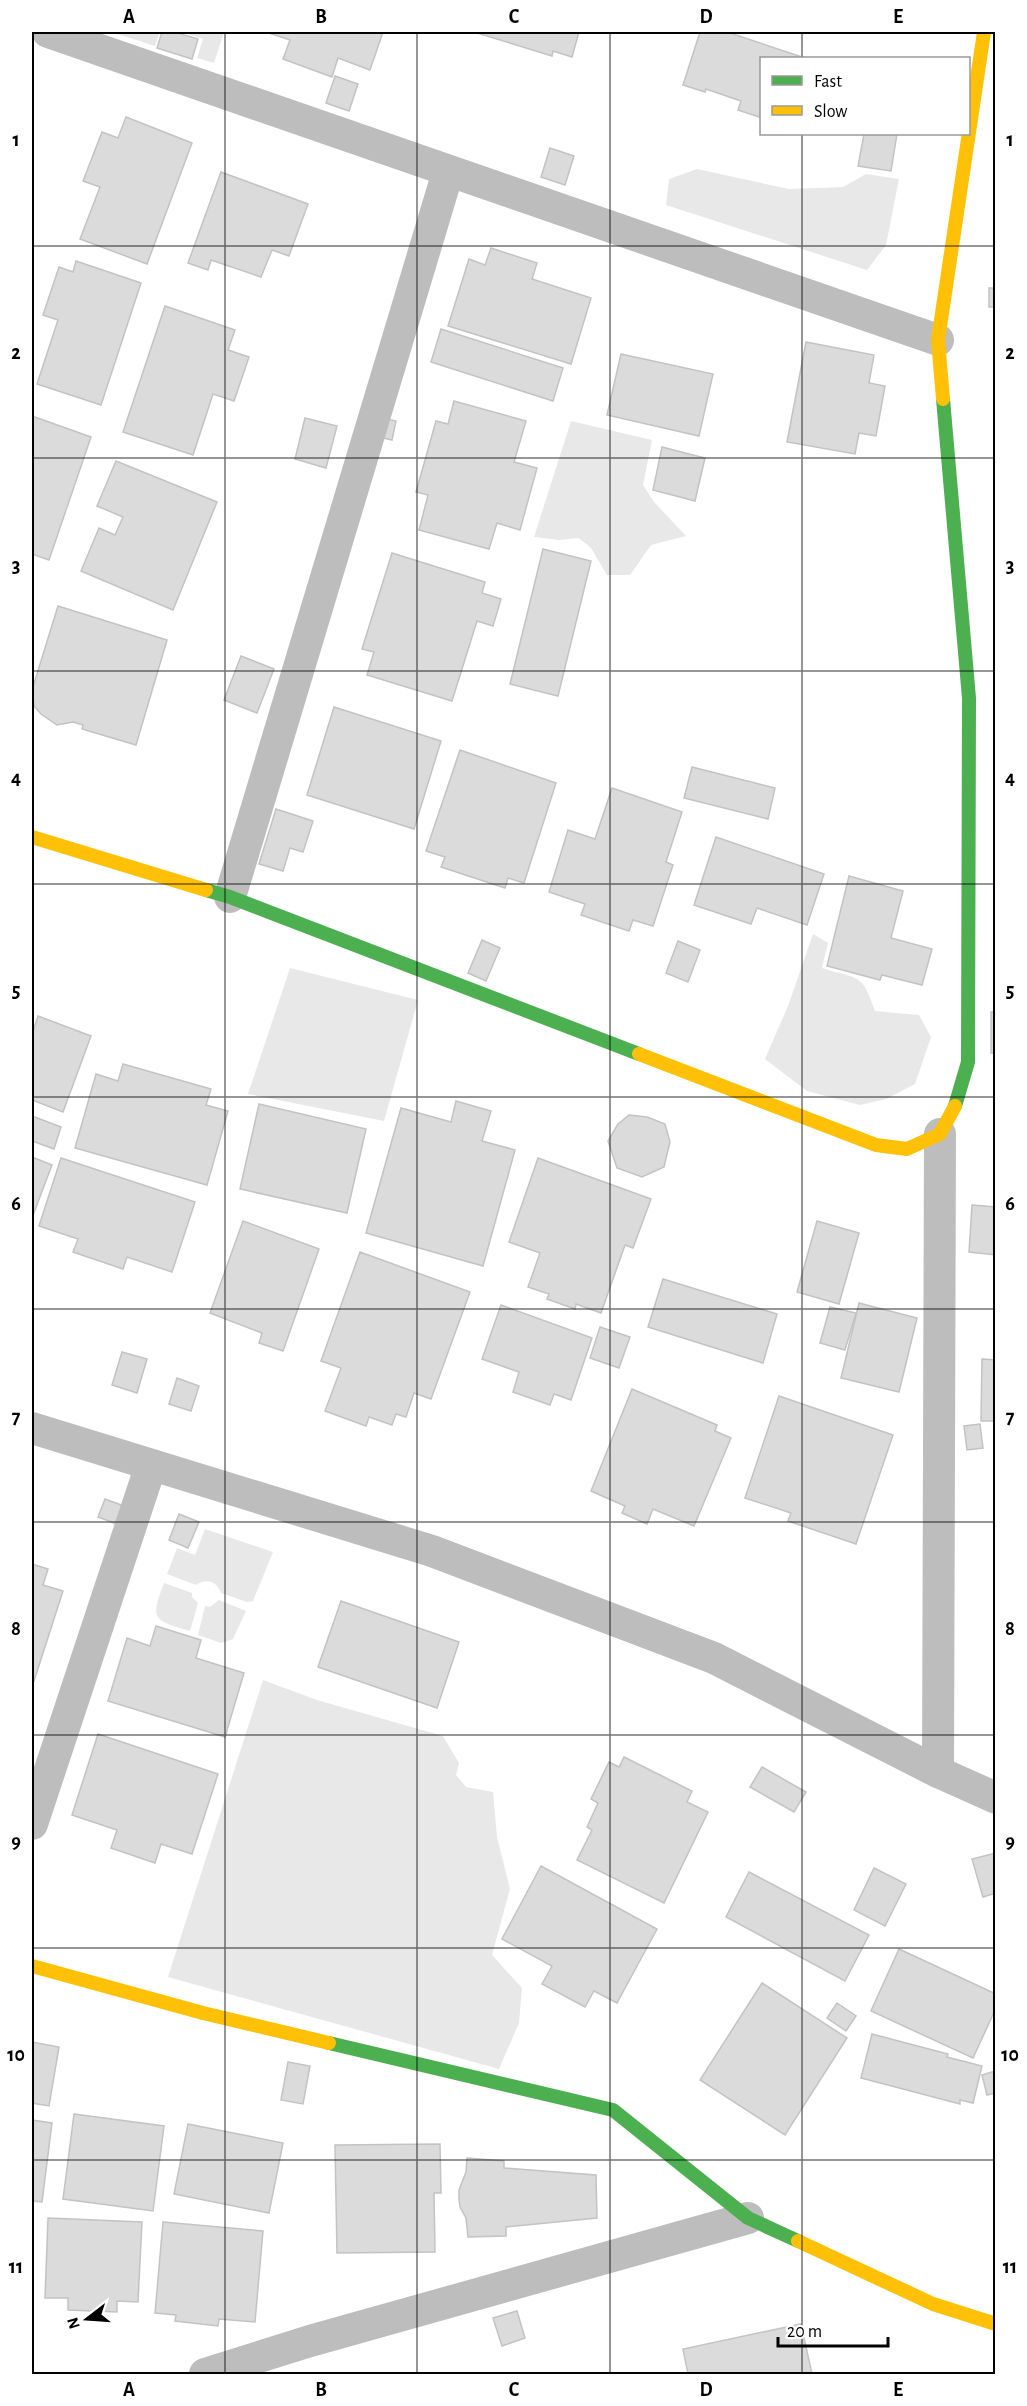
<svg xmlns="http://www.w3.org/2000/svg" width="1027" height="2406" font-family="'Alegreya Sans',sans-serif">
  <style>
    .green { fill: #e8e8e8 }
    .building { fill: #dbdbdb; stroke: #c3c3c3; stroke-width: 1.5 }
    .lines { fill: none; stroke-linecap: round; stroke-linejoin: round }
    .street { stroke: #bdbdbd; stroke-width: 32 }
    .fast { stroke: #4caf50; stroke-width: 14 }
    .slow { stroke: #ffc107; stroke-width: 14 }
    .grid { fill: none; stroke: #000; stroke-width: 1.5; stroke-opacity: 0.55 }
    .neatline { fill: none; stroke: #000; stroke-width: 2 }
    .grid-label { font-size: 20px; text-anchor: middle; font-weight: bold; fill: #000 }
  </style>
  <rect width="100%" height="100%" fill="#fff"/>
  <g class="green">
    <polygon points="111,32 160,32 155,46"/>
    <polygon points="182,32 224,32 214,63 197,58 203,39"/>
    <polygon points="697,169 789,189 843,187 866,174 899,179 886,245 867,270 666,205 669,179"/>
    <polygon points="571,421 652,440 643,485 654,502 686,536 651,545 630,575 607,575 591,548 579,538 559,540 534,537"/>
    <path d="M 813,934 L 828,943 L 822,968 C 859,980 862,972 875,1011 L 919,1015 L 931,1037 L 915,1084 L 886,1099 L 860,1105 L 807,1091 L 765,1059 L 788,1006 Z"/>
    <polygon points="290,968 418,1000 384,1121 248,1094"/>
    <path d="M 205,1529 L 273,1552 L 253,1601 L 247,1602 L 221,1593 C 217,1581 206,1578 196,1585 L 167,1574 L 177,1548 L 195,1555 Z"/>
    <path d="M 164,1583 L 192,1593 L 192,1597 L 198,1603 L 190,1631 C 153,1620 150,1620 164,1583 Z"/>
    <polygon points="219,1600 246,1611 233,1639 221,1643 198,1635 205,1606 210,1607"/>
    <polygon points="263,1680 317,1700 443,1736 459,1763 456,1775 466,1787 493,1792 497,1837 510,1889 492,1955 522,1988 519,2023 499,2069 168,1977"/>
  </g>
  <g class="building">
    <polygon points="162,32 174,32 198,39 192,59 157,48"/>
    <polygon points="266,32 383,32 370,70 338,58 332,77 283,59 290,40"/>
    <polygon points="474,32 579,32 572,57 553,51 552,56"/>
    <polygon points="700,32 727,32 805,58 762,58 762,118 738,110 741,101 706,89 705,92 683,85"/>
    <polygon points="335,76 358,84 349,111 326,103"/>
    <polygon points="126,117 192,143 147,264 80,239 100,187 83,181 102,132 118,138"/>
    <polygon points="864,134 897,134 891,171 858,166"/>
    <polygon points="550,148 574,156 565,185 541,177"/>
    <polygon points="221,172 308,204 289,256 272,250 261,277 211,260 208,270 188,263"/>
    <polygon points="491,248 537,263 532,279 591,298 571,364 448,326 469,259 485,265"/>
    <polygon points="76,261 141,283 101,405 37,384 58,320 43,315 59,267 73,272"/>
    <rect x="989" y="288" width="7" height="19"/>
    <polygon points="165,306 235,330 228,350 249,357 234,401 213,394 193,455 123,432"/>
    <polygon points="441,329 563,368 553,401 431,362"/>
    <polygon points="806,342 874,355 869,383 885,386 876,436 859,433 855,454 787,442"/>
    <polygon points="621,354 713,374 699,436 607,415"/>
    <polygon points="454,401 526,421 514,462 537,468 520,530 497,523 489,549 419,530 428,495 416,492 436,421 448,424"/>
    <polygon points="32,416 91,437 49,560 32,554"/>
    <polygon points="305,418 337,426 326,468 295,459"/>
    <polygon points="383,418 396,421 392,440 379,437"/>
    <polygon points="662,447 705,458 695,501 653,490"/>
    <polygon points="116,461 217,502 173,610 81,571 99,528 115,535 123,517 97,506"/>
    <polygon points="543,549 591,561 558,696 510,684"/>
    <polygon points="392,553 485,582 482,593 501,599 493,626 477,621 452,701 367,675 374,652 362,649"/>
    <polygon points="58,606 167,640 136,745 82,729 83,725 73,722 57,725 41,714 34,706 32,690"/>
    <polygon points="241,656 274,669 257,713 224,700"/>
    <polygon points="334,707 441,741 414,829 307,795"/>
    <polygon points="460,750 556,783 524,883 508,878 505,888 441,867 445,857 426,851"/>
    <polygon points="692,767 775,788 768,819 684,798"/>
    <polygon points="612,788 682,812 666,862 673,865 653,926 633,920 629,931 581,915 585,904 549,892 568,830 595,839"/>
    <polygon points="276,809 313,821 303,852 290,848 283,871 259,864"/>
    <polygon points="716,837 824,874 807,925 757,908 751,924 694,905"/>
    <polygon points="849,876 903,891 891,938 932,949 922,985 882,975 880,980 827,966"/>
    <polygon points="482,940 500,948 486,981 468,973"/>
    <polygon points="678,941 700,950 688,982 666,973"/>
    <rect x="991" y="1012" width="5" height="41"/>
    <polygon points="38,1016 91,1036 63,1112 32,1100 32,1034"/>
    <polygon points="123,1064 211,1089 206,1105 228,1111 207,1185 75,1148 96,1074 118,1081"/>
    <polygon points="456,1101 491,1111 482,1141 515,1150 483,1266 366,1233 401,1108 451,1122"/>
    <polygon points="259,1104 366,1129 347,1213 240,1189"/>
    <polygon points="629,1115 647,1117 665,1124 670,1142 664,1167 642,1177 617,1168 608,1141 618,1124"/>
    <polygon points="32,1116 61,1127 54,1149 32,1141"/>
    <polygon points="32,1157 52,1165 32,1218"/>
    <polygon points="61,1158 195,1202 172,1272 127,1257 123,1269 73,1252 78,1239 39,1226"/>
    <polygon points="538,1158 651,1199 633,1248 625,1245 601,1313 576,1304 575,1309 547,1299 549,1294 528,1287 540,1253 509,1242"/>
    <polygon points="972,1205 996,1207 996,1255 969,1252"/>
    <polygon points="243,1221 319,1249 283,1351 259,1343 262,1333 210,1313"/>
    <polygon points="817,1221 859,1233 839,1304 797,1292"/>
    <polygon points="360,1252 470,1292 431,1399 414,1393 406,1417 396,1414 392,1425 369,1417 366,1426 325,1411 341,1368 321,1361"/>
    <polygon points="663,1279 777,1314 763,1363 648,1327"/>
    <polygon points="859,1303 917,1318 899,1392 841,1378"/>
    <polygon points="501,1305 592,1338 571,1400 554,1394 550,1405 513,1392 519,1372 482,1359"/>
    <polygon points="830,1307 856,1313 845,1350 820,1343"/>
    <polygon points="600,1327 630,1337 619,1368 590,1358"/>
    <polygon points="122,1352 147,1359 137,1393 112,1385"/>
    <polygon points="982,1359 996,1360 996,1421 981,1421"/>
    <polygon points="177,1378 199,1386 191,1411 169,1404"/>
    <polygon points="632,1389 717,1425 715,1431 731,1438 694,1526 653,1509 647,1524 622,1513 625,1506 591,1491"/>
    <polygon points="779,1396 893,1435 856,1544 788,1521 791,1513 745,1498"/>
    <polygon points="980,1424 983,1448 967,1450 964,1426"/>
    <polygon points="105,1499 124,1506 117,1524 98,1517"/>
    <polygon points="179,1514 199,1522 188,1548 169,1540"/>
    <polygon points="32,1564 48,1569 43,1585 63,1591 34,1681 32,1680"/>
    <polygon points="341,1601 459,1642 437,1708 318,1667"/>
    <polygon points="156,1626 201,1640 196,1658 244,1673 225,1737 108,1701 127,1638 150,1646"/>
    <polygon points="98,1734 218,1774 192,1854 161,1844 155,1863 111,1848 117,1830 72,1815"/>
    <polygon points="624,1757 692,1791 687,1802 708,1812 664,1903 577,1860 592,1830 587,1827 598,1803 591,1799 609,1762 619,1767"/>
    <polygon points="762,1767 806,1792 794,1812 750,1787"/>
    <polygon points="996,1853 996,1893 983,1897 972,1859"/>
    <polygon points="541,1866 657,1929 617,2003 594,1991 585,2007 542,1984 552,1966 502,1939"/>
    <polygon points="874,1868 906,1884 885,1926 854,1910"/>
    <polygon points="749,1872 869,1935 845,1981 726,1917"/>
    <polygon points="899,1949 996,1994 996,2008 973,2058 871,2011"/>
    <polygon points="762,1983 847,2038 785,2135 700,2080"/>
    <polygon points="837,2003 856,2016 846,2031 827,2018"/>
    <polygon points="872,2034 948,2054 947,2057 982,2066 973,2103 960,2100 960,2104 861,2078"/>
    <polygon points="32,2042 59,2047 49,2106 32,2103"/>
    <polygon points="288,2062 310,2066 303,2104 281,2100"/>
    <polygon points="995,2071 996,2093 987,2095 982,2075"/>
    <polygon points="74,2114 164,2126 153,2211 63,2199"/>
    <polygon points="32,2120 52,2123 42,2202 32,2201"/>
    <polygon points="188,2124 283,2143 269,2213 174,2194"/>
    <polygon points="440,2144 441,2193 434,2193 435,2252 337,2253 335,2145"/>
    <polygon points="467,2158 504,2161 504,2168 596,2175 597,2218 506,2227 506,2236 468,2237 466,2218 460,2207 459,2199 459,2190 466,2172"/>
    <polygon points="48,2218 142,2222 138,2302 117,2301 117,2312 68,2310 68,2298 45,2298"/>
    <polygon points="163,2222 263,2231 255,2322 219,2319 218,2326 175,2321 176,2315 155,2313"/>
    <polygon points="517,2311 525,2338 502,2346 493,2318"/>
    <polygon points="801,2324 812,2374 688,2374 683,2349"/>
  </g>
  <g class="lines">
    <g class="street">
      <polyline points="48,32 938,340"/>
      <polyline points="230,897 448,172"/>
      <polyline points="32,1428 432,1551 714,1658 938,1772 996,1798"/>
      <polyline points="938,1772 940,1134"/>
      <polyline points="32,1824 151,1465"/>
      <polyline points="205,2374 310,2341 748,2218"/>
    </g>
    <g class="fast">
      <polyline points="943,399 969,698 968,1062 955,1106"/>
      <polyline points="206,890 230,897 639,1054"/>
      <polyline points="329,2043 613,2110 748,2218 798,2241"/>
    </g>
    <g class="slow">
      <polyline points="943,399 938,340 984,32"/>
      <polyline points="32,837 206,890"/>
      <polyline points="639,1054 876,1145 907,1149 940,1134 955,1106"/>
      <polyline points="32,1966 203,2013 329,2043"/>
      <polyline points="798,2241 933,2304 996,2324"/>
    </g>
  </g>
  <path class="grid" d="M 225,32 L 225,2374M 417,32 L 417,2374M 610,32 L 610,2374M 802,32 L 802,58M 802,134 L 802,2374M 32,246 L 996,246M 32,458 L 996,458M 32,671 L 996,671M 32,884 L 996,884M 32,1097 L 996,1097M 32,1309 L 996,1309M 32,1522 L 996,1522M 32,1735 L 996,1735M 32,1948 L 996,1948M 32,2160 L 996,2160"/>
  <rect width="1027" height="2406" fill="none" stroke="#ffffff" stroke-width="66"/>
  <rect x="760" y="57" width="210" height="78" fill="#ffffff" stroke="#999999" stroke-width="1.5"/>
  <rect x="772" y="76" width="30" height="9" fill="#4caf50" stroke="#999999" stroke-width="1.5"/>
  <text x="814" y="87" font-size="18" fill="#000000">Fast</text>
  <rect x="772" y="106" width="30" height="9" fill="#ffc107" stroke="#999999" stroke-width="1.5"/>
  <text x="814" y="117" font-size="18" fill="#000000">Slow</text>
  <g transform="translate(87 2319) rotate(253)" stroke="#ffffff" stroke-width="4.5" paint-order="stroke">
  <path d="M0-4.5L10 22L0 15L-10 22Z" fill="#000000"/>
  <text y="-9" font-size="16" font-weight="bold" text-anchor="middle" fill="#000000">N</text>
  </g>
  <path d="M778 2337v9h110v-9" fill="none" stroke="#000000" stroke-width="3"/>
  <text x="787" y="2337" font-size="18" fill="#000000" stroke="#ffffff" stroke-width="4.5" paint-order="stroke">20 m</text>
  <rect x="33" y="33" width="961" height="2340" class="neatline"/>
  <g class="grid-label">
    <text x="129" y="23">A</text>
    <text x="321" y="23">B</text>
    <text x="514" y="23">C</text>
    <text x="706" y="23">D</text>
    <text x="898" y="23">E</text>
    <text x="16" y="146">1</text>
    <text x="1010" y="146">1</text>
    <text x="16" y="359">2</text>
    <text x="1010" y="359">2</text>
    <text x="16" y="572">3</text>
    <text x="1010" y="572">3</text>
    <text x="16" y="784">4</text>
    <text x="1010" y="784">4</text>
    <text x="16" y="997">5</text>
    <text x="1010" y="997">5</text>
    <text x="16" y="1210">6</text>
    <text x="1010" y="1210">6</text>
    <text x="16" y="1423">7</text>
    <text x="1010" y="1423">7</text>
    <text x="16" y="1635">8</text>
    <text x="1010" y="1635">8</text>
    <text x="16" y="1848">9</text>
    <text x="1010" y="1848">9</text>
    <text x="16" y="2061">10</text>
    <text x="1010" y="2061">10</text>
    <text x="16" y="2273">11</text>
    <text x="1010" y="2273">11</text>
    <text x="129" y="2396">A</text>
    <text x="321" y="2396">B</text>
    <text x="514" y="2396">C</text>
    <text x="706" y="2396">D</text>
    <text x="898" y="2396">E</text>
  </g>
</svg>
